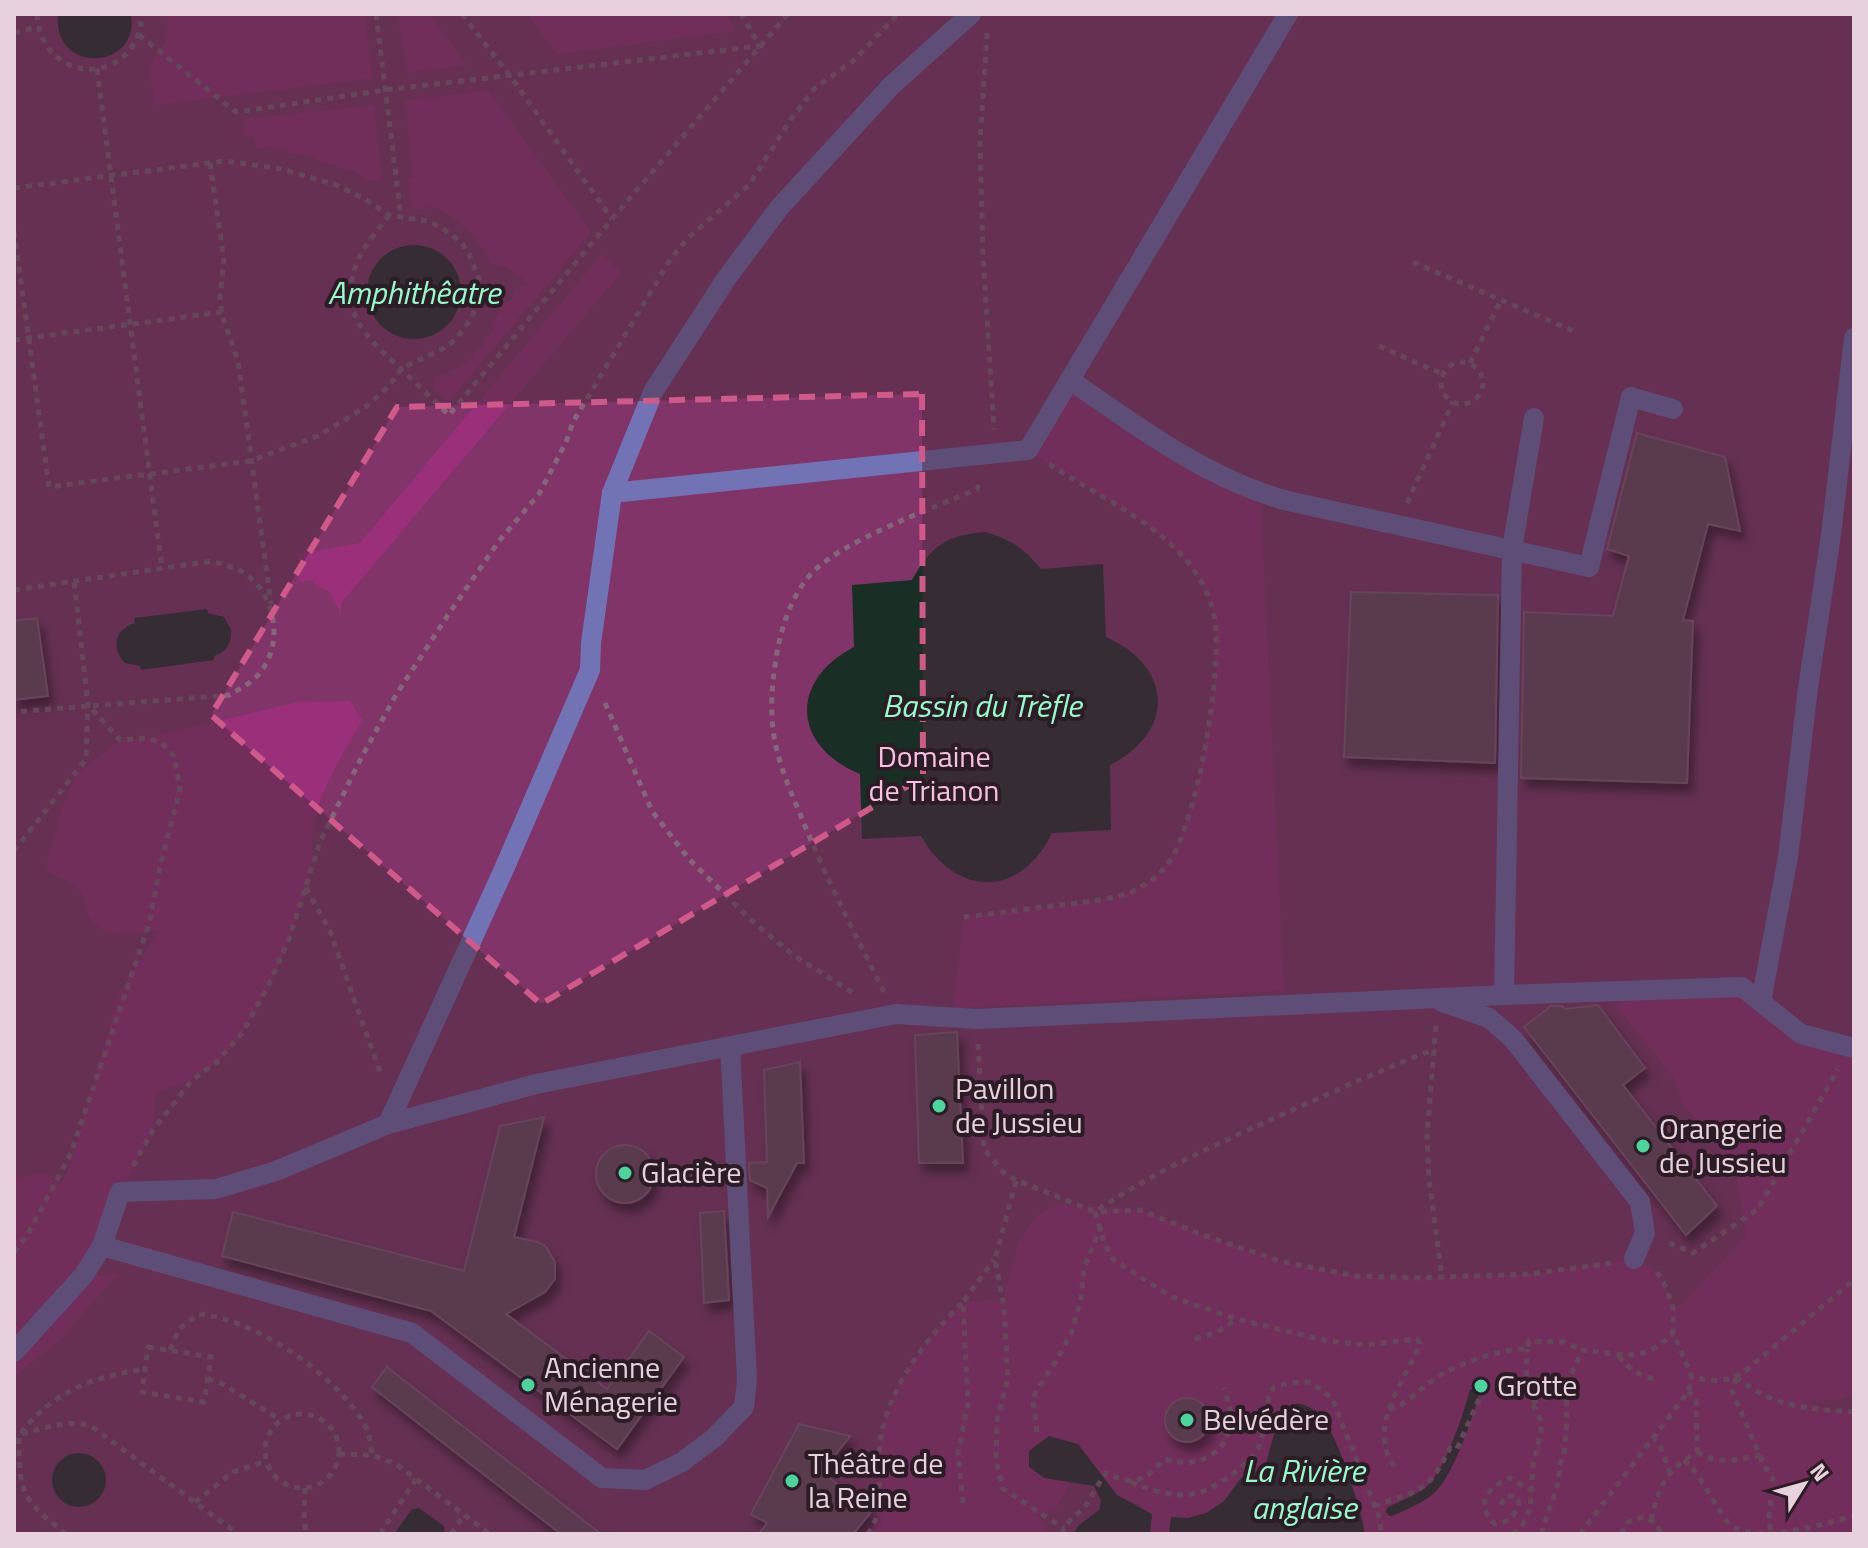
<svg xmlns="http://www.w3.org/2000/svg" width="1868" height="1548" font-family="'Titillium Web',sans-serif">
  <style>
    .green { fill: #803467 }
    .forest { fill: #9b307a }
    .water { fill: #192e24 }
    .lines { fill: none; stroke-linecap: round; stroke-linejoin: round }
    .stream { stroke: #192e24; stroke-width: 10 }
    .building { fill: #69485c; stroke: #846176; stroke-width: 2; filter: url(#shadow) }
    .path { stroke: #836778; stroke-width: 5; stroke-dasharray: 6 6; stroke-linecap: butt }
    .minor { stroke: #7273b5; stroke-width: 20 }
    .marked { fill: none; stroke: #cf5988; stroke-width: 6; stroke-dasharray: 16 10; stroke-linejoin: round }
    .poi-dot { fill: #4bd49b; stroke: #2b1c25; stroke-width: 3 }
    .labels { text-anchor: middle; stroke-width: 8; stroke-linejoin: round; paint-order: stroke }
    .park-label { font-size: 30px; fill: #f8c0e1; stroke: #2b1c25 }
    .poi-label { font-size: 30px; fill: #e6d1dd; stroke: #2b1c25; text-anchor: start }
    .water-label { font-size: 32px; font-style: italic; fill: #96facb; stroke: #2b1c25 }
  </style>
  <defs>
    <filter id="shadow"><feDropShadow dx="5" dy="9" stdDeviation="4" flood-color="#0009"/></filter>
  </defs>
  <rect width="100%" height="100%" fill="#4e2e42"/>
  <rect class="green" x="14" y="14" width="1840" height="1520"/>
  <g class="forest">
    <polygon points="168,14 365,14 372,78 155,105 149,69 165,42"/>
    <polygon points="397,14 429,14 467,65 408,73"/>
    <polygon points="527,14 726,14 736,31 557,54"/>
    <path d="M 488,90 L 591,232 L 449,401 L 435,391 L 435,377 L 454,370 L 474,356 L 472,354 L 485,343 L 483,341 L 495,328 L 492,326 L 500,311 L 497,305 L 510,301 L 518,286 L 525,285 L 524,276 L 517,277 C 510,267 502,264 491,264 L 484,248 L 482,248 L 475,238 L 476,236 L 447,213 L 426,205 L 426,209 L 412,209 L 408,178 L 413,177 L 405,101 Z"/>
    <polygon points="374,105 382,179 367,181 356,172 338,167 333,163 332,165 314,159 313,156 289,153 284,149 283,151 272,149 272,147 256,148 254,137 243,136 245,119"/>
    <polygon points="602,254 621,273 341,603 341,614 329,591 315,585 314,580 299,582 298,554 360,543"/>
    <path d="M 1070,380 L 1264,494 L 1261,507 L 1284,991 L 953,1008 L 964,917 C 1018,910 1108,909 1152,879 C 1196,850 1223,671 1215,620 C 1212,601 1202,581 1190,566 C 1151,517 1085,488 1033,454 Z"/>
    <path d="M 350,701 L 362,720 C 346,749 326,780 316,813 C 309,833 315,854 310,873 C 297,930 260,1024 216,1063 C 199,1079 178,1085 156,1092 L 153,1130 L 120,1192 L 85,1276 L 119,1273 L 59,1341 L 14,1376 L 14,1179 L 46,1173 L 59,1186 L 69,1170 L 119,993 L 158,931 C 136,933 103,941 89,916 C 84,907 85,894 77,887 C 68,878 55,878 45,869 L 63,806 L 76,775 L 120,740 L 146,738 L 299,702 Z"/>
    <path d="M 1742,987 L 1801,1034 L 1854,1048 L 1854,1394 L 1840,1400 L 1804,1400 L 1831,1410 L 1854,1412 L 1854,1534 L 1365,1534 L 1361,1509 L 1348,1479 L 1269,1457 L 1265,1467 L 1241,1478 L 1224,1501 L 1206,1513 L 1188,1518 L 1171,1517 L 1169,1534 L 1150,1534 L 1140,1505 L 1117,1495 L 1078,1445 L 1044,1478 L 1071,1481 L 1055,1510 L 1036,1514 C 1043,1520 1043,1527 1050,1534 L 868,1534 C 872,1527 877,1519 878,1511 C 881,1485 876,1458 882,1431 C 893,1382 928,1337 963,1302 L 1003,1299 L 1018,1245 L 1036,1216 L 1059,1204 L 1140,1210 L 1203,1235 L 1283,1262 L 1356,1276 L 1415,1278 L 1531,1274 L 1634,1259 L 1656,1271 L 1667,1289 L 1673,1308 L 1684,1302 L 1746,1236 L 1736,1171 L 1683,1104 L 1673,1076 L 1616,1006 L 1627,990 Z"/>
  </g>
  <g class="water">
    <path d="M 58,14 L 131,14 C 141,70 52,76 58,14 Z"/>
    <circle cx="414" cy="292" r="47"/>
    <path d="M 985,532 C 1010,539 1024,548 1041,569 L 1103,564 L 1106,637 C 1173,667 1176,731 1110,765 L 1111,830 L 1052,833 C 1021,898 956,898 921,836 L 862,839 L 860,774 C 792,746 789,681 854,647 L 852,585 L 912,580 C 931,546 946,535 985,532 Z"/>
    <path d="M 207,609 L 208,613 L 224,617 L 231,629 C 232,643 227,652 214,656 L 214,660 L 141,670 L 140,666 L 125,663 C 111,648 114,630 135,623 L 134,618 Z"/>
    <path d="M 1298,1403 C 1309,1406 1316,1410 1324,1420 C 1339,1441 1361,1508 1365,1534 L 1169,1534 L 1171,1517 L 1188,1518 L 1206,1513 L 1224,1501 L 1241,1478 L 1265,1467 L 1280,1412 Z"/>
    <polygon points="1049,1436 1078,1444 1117,1495 1152,1514 1150,1534 1073,1534 1078,1526 1099,1510 1101,1501 1094,1486 1044,1478 1029,1467 1029,1451"/>
    <circle cx="79" cy="1480" r="27"/>
    <polygon points="419,1508 444,1526 445,1534 394,1534 412,1509"/>
  </g>
  <g class="lines">
    <path class="stream" d="M 1391,1511 C 1404,1505 1420,1499 1430,1490 C 1448,1475 1468,1417 1474,1393"/>
  </g>
  <g class="building">
    <polygon points="1637,433 1725,457 1740,531 1708,524 1683,620 1693,621 1687,783 1521,778 1524,612 1613,616 1629,556 1607,549"/>
    <polygon points="1351,592 1498,595 1495,763 1344,757"/>
    <polygon points="37,618 48,696 14,700 14,621"/>
    <polygon points="1598,1005 1645,1068 1623,1085 1717,1206 1686,1235 1524,1027 1551,1006 1562,1006 1565,1009"/>
    <polygon points="957,1032 963,1163 919,1163 915,1035"/>
    <polygon points="800,1062 804,1163 797,1163 768,1217 767,1188 750,1180 749,1163 767,1162 764,1070"/>
    <polygon points="544,1117 514,1237 537,1242 546,1247 555,1262 555,1279 545,1292 506,1314 607,1389 649,1331 684,1357 617,1449 431,1311 222,1256 233,1212 464,1271 500,1126"/>
    <circle cx="625" cy="1174" r="29"/>
    <polygon points="724,1211 729,1300 704,1303 700,1213"/>
    <polygon points="387,1367 601,1534 561,1534 469,1463 372,1387"/>
    <circle cx="1187" cy="1420" r="22"/>
    <polygon points="799,1424 850,1436 822,1472 872,1511 853,1534 759,1534 767,1523 751,1514"/>
  </g>
  <g class="lines">
    <g class="path">
      <path d="M 37,14 C 41,87 139,88 142,14"/>
      <polyline points="376,14 401,217"/>
      <polyline points="462,14 510,76 612,219"/>
      <polyline points="14,33 38,27"/>
      <polyline points="987,33 980,143 983,256 994,430"/>
      <polyline points="139,35 236,112 385,90 760,46 741,14"/>
      <polyline points="97,69 162,569"/>
      <polyline points="210,163 224,261 220,297 222,315 238,361 271,604"/>
      <polyline points="14,188 225,161 282,169 336,185 365,199 389,215 427,221 439,226 461,242 469,254 479,279 476,306 471,319 455,340 444,348 401,369 390,385 367,406 318,436 250,461 49,487 14,231"/>
      <path d="M 389,215 C 377,232 361,248 355,268 C 338,318 373,342 404,372 C 419,386 434,401 449,415 L 612,219 L 788,14"/>
      <polyline points="1413,262 1578,333"/>
      <polyline points="14,340 222,312"/>
      <polyline points="1379,346 1442,374"/>
      <circle cx="1462" cy="383" r="21"/>
      <polyline points="1470,363 1501,300"/>
      <polyline points="1407,503 1453,402"/>
      <path d="M 14,590 L 212,561 C 225,565 236,567 247,575 C 278,599 284,649 256,677 C 249,684 239,689 230,695 L 14,712"/>
      <polyline points="605,703 652,811 688,858 750,919 793,955 855,994"/>
      <polyline points="14,851 86,759 88,705 74,581"/>
      <polyline points="306,888 330,931 381,1075"/>
      <path d="M 964,917 C 996,913 1028,909 1060,905 C 1085,902 1114,900 1137,889 C 1149,883 1161,874 1169,862 C 1198,819 1222,673 1215,621 C 1212,601 1203,582 1191,566 C 1155,520 1097,496 1049,464"/>
      <path d="M 884,992 C 855,934 825,876 801,816 C 791,793 780,767 775,742 C 769,712 772,682 777,652 C 782,625 792,596 810,575 C 840,541 934,508 977,489 L 981,481"/>
      <polyline points="1436,1026 1427,1135 1429,1180 1442,1276"/>
      <path d="M 978,1044 L 984,1149 L 1003,1172 L 1016,1180 L 1095,1212 C 1152,1172 1218,1144 1281,1115 C 1333,1092 1383,1069 1435,1049"/>
      <polyline points="133,1166 153,1130 192,1080 216,1063 243,1032 267,988 289,939 320,842 361,758 396,695 448,615 499,541 539,494 566,442 573,422 670,260 688,238 749,185 791,119 815,88 853,61 898,14"/>
      <polyline points="1016,1181 995,1259 1004,1308 1008,1378 997,1421 996,1461 1003,1489 1064,1528"/>
      <polyline points="1669,1243 1693,1253 1758,1209 1838,1069"/>
      <polyline points="14,1252 27,1236 71,1153 149,924 161,863 180,789 174,756 162,743 145,738 120,740 88,705"/>
      <path d="M 1657,1272 L 1667,1289 L 1673,1309 L 1673,1333 L 1692,1377 C 1713,1382 1728,1383 1746,1370 L 1854,1280"/>
      <polyline points="1195,1339 1217,1332 1237,1319"/>
      <polygon points="148,1347 211,1357 204,1402 142,1392"/>
      <path d="M 170,1350 L 179,1329 L 199,1314 C 256,1320 331,1372 362,1420 C 369,1430 371,1444 372,1455"/>
      <path d="M 1619,1356 C 1630,1370 1641,1377 1659,1380"/>
      <path d="M 1736,1377 C 1777,1409 1805,1408 1854,1412"/>
      <polyline points="208,1378 224,1385 281,1420"/>
      <path d="M 1736,1378 L 1732,1391 L 1762,1461 L 1773,1479 C 1773,1498 1765,1515 1772,1534"/>
      <polyline points="1532,1402 1562,1393"/>
      <path d="M 1389,1409 C 1408,1405 1419,1389 1436,1378 C 1456,1364 1503,1348 1527,1349 L 1529,1341 L 1563,1342 L 1583,1350"/>
      <circle cx="302" cy="1451" r="37"/>
      <polyline points="1037,1432 1033,1401 1036,1390 1052,1368 1071,1334 1081,1298 1084,1268 1101,1227"/>
      <polyline points="1653,1436 1662,1450 1670,1473"/>
      <path d="M 14,1443 C 46,1394 90,1377 145,1369"/>
      <path d="M 1697,1452 C 1719,1465 1736,1460 1760,1455"/>
      <polyline points="339,1454 372,1455 396,1464 490,1534"/>
      <path d="M 1684,1460 C 1703,1477 1711,1501 1727,1521 C 1749,1548 1825,1523 1854,1516"/>
      <path d="M 1394,1466 C 1366,1425 1406,1380 1420,1343 L 1417,1339 L 1365,1345 L 1328,1341 L 1237,1319 L 1172,1297 L 1114,1260 L 1105,1245 L 1095,1212 L 1140,1210 L 1203,1235 L 1283,1262 L 1356,1276 L 1415,1278 L 1531,1274 L 1611,1263"/>
      <path d="M 1131,1482 C 1177,1501 1200,1501 1239,1469 C 1246,1463 1256,1456 1259,1446 C 1267,1427 1263,1405 1274,1387 L 1289,1383 L 1311,1382 L 1332,1398 L 1380,1519 L 1381,1534"/>
      <polyline points="305,1488 304,1518 306,1534"/>
      <polyline points="195,1502 233,1472 266,1461"/>
      <polyline points="963,1503 958,1451 968,1405 963,1302 994,1260"/>
      <path d="M 1501,1505 L 1506,1496 L 1515,1496 L 1519,1503 C 1514,1517 1509,1522 1495,1524 C 1474,1505 1487,1487 1510,1478 L 1532,1491"/>
      <path d="M 1374,1506 C 1420,1490 1427,1494 1450,1448 L 1457,1449 L 1480,1397"/>
      <path d="M 1651,1520 C 1660,1485 1665,1471 1697,1452 L 1696,1398 L 1688,1392"/>
      <path d="M 66,1534 C 20,1498 19,1493 19,1435 C 45,1428 65,1419 91,1426 L 238,1534"/>
      <polyline points="380,1534 416,1479"/>
      <polyline points="451,1534 464,1515"/>
      <path d="M 868,1534 C 872,1527 877,1519 878,1511 C 881,1485 876,1458 882,1431 C 893,1382 928,1337 963,1302"/>
      <path d="M 1062,1534 C 1066,1519 1080,1515 1088,1502 C 1094,1493 1099,1482 1106,1473 C 1135,1487 1143,1481 1165,1459 C 1194,1470 1230,1455 1230,1420 C 1231,1409 1227,1398 1224,1388"/>
      <polyline points="1513,1534 1522,1526 1530,1509 1533,1466 1541,1431 1541,1421 1526,1390 1527,1349"/>
      <path d="M 1542,1534 L 1543,1527 L 1559,1481 L 1559,1466 L 1564,1454 L 1567,1421 L 1566,1397 L 1562,1393 L 1583,1350 C 1621,1354 1644,1364 1673,1333"/>
      <polyline points="1580,1534 1688,1392 1692,1377"/>
      <polyline points="1621,1534 1628,1522 1643,1517 1655,1522 1661,1534"/>
    </g>
    <g class="minor">
      <path d="M 1070,380 C 1138,427 1207,479 1288,501 L 1589,567 L 1631,397 L 1673,409"/>
      <polyline points="612,493 1028,450 1288,14"/>
      <polyline points="1504,995 1512,549 1534,418"/>
      <polyline points="1442,1002 1489,1018 1513,1039 1640,1202 1645,1233 1634,1259"/>
      <polyline points="1761,1002 1788,857 1808,688 1831,535 1854,338"/>
      <polyline points="388,1124 504,869 590,670 591,643 612,493 653,392 726,279 779,208 891,86 971,14"/>
      <polyline points="102,1246 412,1333 602,1478 645,1480 682,1462 714,1438 744,1407 747,1380 730,1046"/>
      <polyline points="14,1352 83,1276 102,1246 120,1192 216,1189 276,1171 388,1124 536,1084 896,1014 977,1019 1504,995 1742,987 1801,1034 1854,1048"/>
    </g>
  </g>
  <path d="M0 0H1868V1548H0ZM 922,394 L 923,777 L 541,1004 L 211,715 L 397,407 Z" fill="#4e2e42" fill-opacity=".55" fill-rule="evenodd"/>
  <path class="marked" d="M 922,394 L 923,777 L 541,1004 L 211,715 L 397,407 Z"/>
  <g class="poi-dot">
    <circle cx="939" cy="1106" r="8"/>
    <circle cx="1643" cy="1146" r="8"/>
    <circle cx="625" cy="1173" r="8"/>
    <circle cx="528" cy="1385" r="8"/>
    <circle cx="1481" cy="1386" r="8"/>
    <circle cx="1187" cy="1420" r="8"/>
    <circle cx="792" cy="1481" r="8"/>
  </g>
  <g class="labels">
    <g class="park-label">
      <text x="934" y="767">Domaine<tspan x="934" dy="34">de Trianon</tspan></text>
    </g>
    <g class="poi-label">
      <text x="955" y="1099">Pavillon<tspan x="955" dy="34">de Jussieu</tspan></text>
      <text x="1659" y="1139">Orangerie<tspan x="1659" dy="34">de Jussieu</tspan></text>
      <text x="641" y="1183">Glacière</text>
      <text x="544" y="1378">Ancienne<tspan x="544" dy="34">Ménagerie</tspan></text>
      <text x="1497" y="1396">Grotte</text>
      <text x="1203" y="1430">Belvédère</text>
      <text x="808" y="1474">Théâtre de<tspan x="808" dy="34">la Reine</tspan></text>
    </g>
    <g class="water-label">
      <text x="414" y="304">Amphithêatre</text>
      <text x="982" y="717">Bassin du Trèfle</text>
      <text x="1304" y="1482">La Rivière<tspan x="1304" dy="37">anglaise</tspan></text>
    </g>
  </g>
  <rect width="1868" height="1548" fill="none" stroke="#e6d1dd" stroke-width="32"/>
  <g transform="translate(1804 1484) rotate(53)" stroke="#2b1c25" stroke-width="6" paint-order="stroke">
  <path d="M0-6L14 30L0 20L-14 30Z" fill="#e6d1dd"/>
  <text y="-12" font-size="22" font-weight="bold" text-anchor="middle" fill="#e6d1dd">N</text>
  </g>
</svg>
